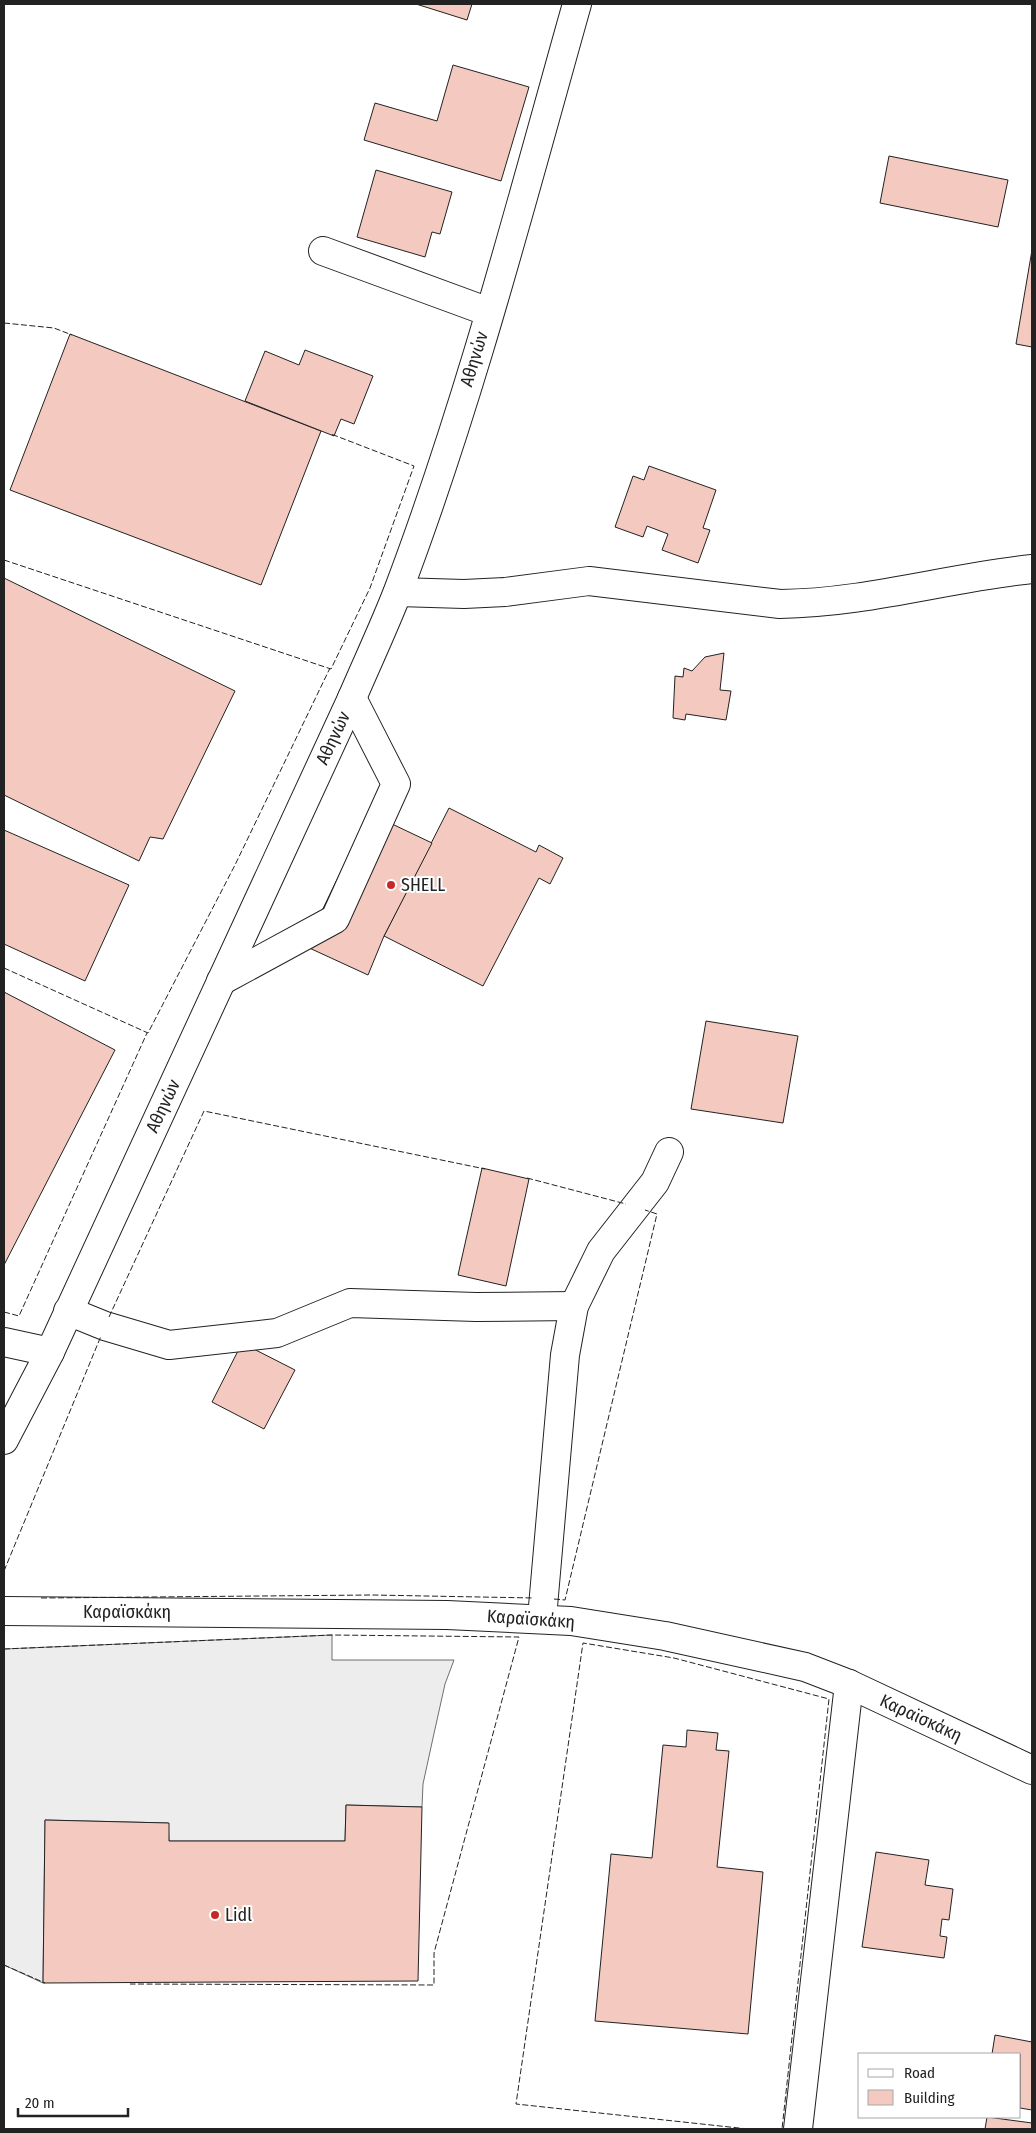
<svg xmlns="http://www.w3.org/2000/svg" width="1036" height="2133" font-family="'Fira Sans Condensed',sans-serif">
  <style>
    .parking { fill: #ededed; stroke: #6f6f6f }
    .building { fill: #f3c9c0; stroke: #222 }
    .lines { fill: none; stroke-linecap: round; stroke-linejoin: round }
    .minor-casing { stroke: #222; stroke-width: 30 }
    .major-casing { stroke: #222; stroke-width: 30 }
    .minor { stroke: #fff; stroke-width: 28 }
    .major { stroke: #fff; stroke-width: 28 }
    .fence { stroke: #222; stroke-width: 1; stroke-dasharray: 6 2.5; stroke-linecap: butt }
    .poi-dot { fill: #c62828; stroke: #fff; stroke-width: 2 }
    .labels { text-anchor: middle; stroke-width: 4; stroke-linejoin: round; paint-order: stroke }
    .street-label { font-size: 18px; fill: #222; stroke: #fff }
    .poi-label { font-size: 18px; fill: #222; stroke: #fff; text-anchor: start }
  </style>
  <rect width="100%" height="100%" fill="#fff"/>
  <polygon class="parking" points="332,1635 332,1660 454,1660 445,1684 433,1738 423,1784 422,1807 346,1805 345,1841 169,1841 168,1823 45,1820 43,1983 4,1965 4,1649"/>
  <g class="building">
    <polygon points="416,4 472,4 467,20"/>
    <polygon points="453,65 529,87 501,181 364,140 375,103 437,121"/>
    <polygon points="889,156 1008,180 998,227 880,203"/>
    <polygon points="376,170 452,192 440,234 432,232 425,257 357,237"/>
    <polygon points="1032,250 1032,347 1016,344"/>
    <polygon points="70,334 321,431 261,585 10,490"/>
    <polygon points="305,350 373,376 354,424 341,419 334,436 245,401 265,351 299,365"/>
    <polygon points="649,466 716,490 703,528 710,530 698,563 662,550 668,534 647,526 643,537 615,527 633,476 644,480"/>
    <polygon points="4,578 235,691 163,839 150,837 139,861 4,795"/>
    <polygon points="724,653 720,690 731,691 726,720 686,714 685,720 673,718 675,676 683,677 684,668 692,671 705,657"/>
    <polygon points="449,808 536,852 539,845 563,858 550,884 539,878 483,986 384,936"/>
    <polygon points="369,813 432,843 384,936 368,975 305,946"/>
    <polygon points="4,830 129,885 85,981 4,944"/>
    <polygon points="4,992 115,1050 4,1265"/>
    <polygon points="706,1021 798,1036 783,1123 691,1109"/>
    <polygon points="482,1168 529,1179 506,1286 458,1275"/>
    <polygon points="242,1343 295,1370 264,1429 212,1402"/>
    <polygon points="687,1730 718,1733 716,1750 729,1751 717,1867 763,1872 748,2034 595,2021 611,1854 652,1858 663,1745 686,1747"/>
    <polygon points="346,1805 422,1807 418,1981 43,1983 45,1820 169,1823 169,1841 345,1841"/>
    <polygon points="876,1852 929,1860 925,1885 953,1889 949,1920 942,1919 940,1936 947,1937 944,1958 862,1947"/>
    <polygon points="995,2035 1032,2042 1032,2110 1020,2108 1020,2054 992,2054"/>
    <polygon points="987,2117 1032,2123 1032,2129 985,2129"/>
  </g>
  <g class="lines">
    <g class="minor-casing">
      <g id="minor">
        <polyline points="323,251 489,312"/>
        <path d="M 398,592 L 464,594 L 505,592 L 589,581 L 780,604 C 866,603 947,578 1032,569"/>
        <polyline points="221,981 335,919 396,784 352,698"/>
        <polyline points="68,1311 105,1326 169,1345 277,1333 350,1303 476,1307 574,1306"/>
        <polyline points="4,1342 50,1352"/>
        <polyline points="4,1611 447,1615 571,1621 665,1636 805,1667 849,1684 1032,1770"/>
        <polyline points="542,1618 565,1355 574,1306 601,1251 655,1182 669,1152"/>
        <polyline points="798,2129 849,1684"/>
      </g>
    </g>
    <g class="major-casing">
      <path id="major" d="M 4,1440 L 50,1352 L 352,698 C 367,663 384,627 398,591 C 470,401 522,199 577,4"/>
    </g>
    <use href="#minor" class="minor"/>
    <use href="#major" class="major"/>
    <g class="fence">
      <polyline points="4,323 54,328 72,335"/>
      <polyline points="4,560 331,669 370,588 414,466 331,434"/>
      <polyline points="4,968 148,1033 235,865 330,668"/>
      <polyline points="527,1178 626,1204"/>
      <polyline points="4,1312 19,1316 147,1033"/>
      <polyline points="109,1317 204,1111 485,1169"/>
      <polyline points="4,1571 101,1336"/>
      <polyline points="41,1598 372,1595 534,1598"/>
      <polyline points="554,1599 565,1600 657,1214 645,1210"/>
      <polyline points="4,1649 332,1635 519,1637 434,1953 434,1985 130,1984"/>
      <polyline points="4,1965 45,1983"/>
      <polyline points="748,2129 516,2104 583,1643 674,1658 829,1699 782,2129"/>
    </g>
  </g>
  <g class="poi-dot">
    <circle cx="391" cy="885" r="5"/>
    <circle cx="215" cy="1915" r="5"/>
  </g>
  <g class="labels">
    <g class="street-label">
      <text transform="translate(474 359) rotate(-73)" y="6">Αθηνών</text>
      <text transform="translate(333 738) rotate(-65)" y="6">Αθηνών</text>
      <text transform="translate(163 1106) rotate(-65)" y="6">Αθηνών</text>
      <text x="127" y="1618">Καραϊσκάκη</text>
      <text transform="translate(531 1619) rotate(4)" y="6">Καραϊσκάκη</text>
      <text transform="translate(921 1718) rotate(25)" y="6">Καραϊσκάκη</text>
    </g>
    <g class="poi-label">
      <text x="401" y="891">SHELL</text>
      <text x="225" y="1921">Lidl</text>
    </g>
  </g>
  <rect width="1036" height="2133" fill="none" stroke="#222222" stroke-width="10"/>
  <rect x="858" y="2053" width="162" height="65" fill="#ffffff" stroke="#a7a7a7"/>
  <rect x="868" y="2069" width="25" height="8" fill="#ffffff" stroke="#a7a7a7"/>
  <text x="904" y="2078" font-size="15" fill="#222222">Road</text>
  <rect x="868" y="2090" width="25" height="15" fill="#f3c9c0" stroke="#a7a7a7"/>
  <text x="904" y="2103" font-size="15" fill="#222222">Building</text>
  <path d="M18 2108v8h110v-8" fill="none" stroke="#222222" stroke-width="2.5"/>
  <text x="25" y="2108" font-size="15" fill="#222222" stroke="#ffffff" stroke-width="4" paint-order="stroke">20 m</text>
</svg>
